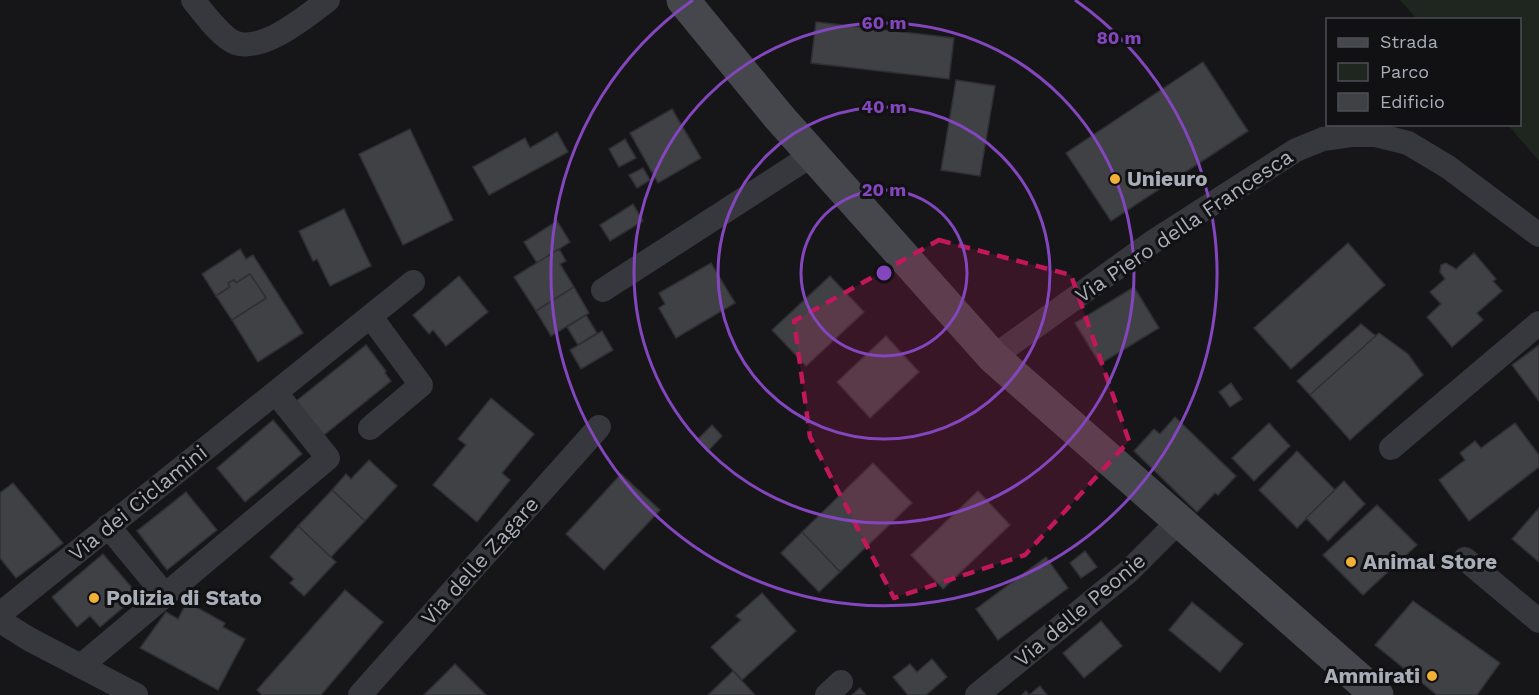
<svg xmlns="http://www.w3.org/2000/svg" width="1539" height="695" font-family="'Work Sans',sans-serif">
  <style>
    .green { fill: #1e261f }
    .building { fill: #404145; stroke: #303034; stroke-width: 1.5 }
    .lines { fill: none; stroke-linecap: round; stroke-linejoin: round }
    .street { stroke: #37383d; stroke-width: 24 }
    .secondary { stroke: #45474d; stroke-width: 33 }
    .marked { fill: #c2185b; fill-opacity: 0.2; stroke: #c2185b; stroke-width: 4.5; stroke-dasharray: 12 8; stroke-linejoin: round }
    .ring { fill: none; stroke: #8446be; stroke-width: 3 }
    .poi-dot { fill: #f2b134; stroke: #111113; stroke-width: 2 }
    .labels { text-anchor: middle; stroke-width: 6; stroke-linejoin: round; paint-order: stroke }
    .poi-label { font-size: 21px; font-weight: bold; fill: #a8adb8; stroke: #111113; text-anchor: start }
    .street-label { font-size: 21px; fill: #a8adb8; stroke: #111113 }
    .centre { fill: #8446be; stroke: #111113; stroke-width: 3 }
    .ring-label { font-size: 18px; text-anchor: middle; font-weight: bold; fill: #8446be; stroke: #111113; stroke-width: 6; stroke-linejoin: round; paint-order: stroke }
  </style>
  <rect width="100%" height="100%" fill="#161618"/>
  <polygon class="green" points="1400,0 1539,0 1539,161 1508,125 1520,124 1520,20 1417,19"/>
  <g class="building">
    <polygon points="816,22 954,38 949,79 811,63"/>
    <polygon points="1203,62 1248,131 1111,221 1066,153"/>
    <polygon points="956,80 995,86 980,176 941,170"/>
    <polygon points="672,109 701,158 658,183 630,133"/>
    <polygon points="410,129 453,220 403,245 359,154"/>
    <polygon points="557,132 568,152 489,195 473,167 525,138 530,148"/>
    <polygon points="625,139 636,158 619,167 609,149"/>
    <polygon points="643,168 650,180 637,188 629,175"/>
    <polygon points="633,204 643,221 610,241 600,225"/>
    <polygon points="344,209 371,266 330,286 317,259 313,261 299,231"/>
    <polygon points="557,221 570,242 537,263 524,242"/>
    <polygon points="1348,243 1385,285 1291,369 1254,328"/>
    <polygon points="240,249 246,259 253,255 303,333 258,362 232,320 266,298 250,274 236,283 234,280 228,283 230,287 216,296 202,274"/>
    <polygon points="559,249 566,261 560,264 574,287 536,311 514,277"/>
    <polygon points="1474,253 1496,279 1493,281 1502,291 1477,313 1483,320 1452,347 1427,317 1441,304 1430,292 1445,279 1440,272 1441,265 1446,263 1456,269"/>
    <polygon points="711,263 735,303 676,338 659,308 665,304 659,293"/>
    <polygon points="250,274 266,298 232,320 216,296 230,287 228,283 234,280 236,283"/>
    <polygon points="459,276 488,312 446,346 433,330 429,334 413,315"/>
    <polygon points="830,276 864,312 806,366 772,330"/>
    <polygon points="574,287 589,313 551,336 536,311"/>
    <polygon points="1134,287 1159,328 1100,364 1075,323"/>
    <polygon points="586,315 597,333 578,345 567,327"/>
    <polygon points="1361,324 1376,336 1310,395 1297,381"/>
    <polygon points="602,331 613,350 581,369 570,350"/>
    <polygon points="1379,333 1408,354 1423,375 1350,440 1310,395"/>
    <polygon points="886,336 919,372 870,418 837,382"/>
    <polygon points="366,345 386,371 385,373 391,381 324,435 295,402"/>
    <polygon points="1539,345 1539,401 1512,365"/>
    <polygon points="1231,383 1242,399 1230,407 1219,392"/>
    <polygon points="491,398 534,434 502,473 510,480 477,522 433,485 466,445 458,439"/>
    <polygon points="1175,417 1236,476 1218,495 1215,493 1197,512 1134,451 1154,429 1160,434"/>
    <polygon points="273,420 302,454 245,502 217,468"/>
    <polygon points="1269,423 1290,446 1254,481 1232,458"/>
    <polygon points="1515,423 1539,455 1539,467 1469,521 1439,480 1465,460 1460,453 1475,441 1481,448"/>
    <polygon points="712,425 722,436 708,451 697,440"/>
    <polygon points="1297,451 1335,490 1297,528 1259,490"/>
    <polygon points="369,460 397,486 365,521 332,490 346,474 351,479"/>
    <polygon points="873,463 912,503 840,572 802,532"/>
    <polygon points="621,474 660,510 604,570 566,534"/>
    <polygon points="1344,481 1365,504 1328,541 1306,518"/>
    <polygon points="13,483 63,543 16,578 0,558 0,493"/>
    <polygon points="332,490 365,521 331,557 298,526"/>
    <polygon points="978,491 1010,525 943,589 911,555"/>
    <polygon points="186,492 217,530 167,570 137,531"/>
    <polygon points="1377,505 1417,545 1363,595 1323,555"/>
    <polygon points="1539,508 1539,562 1512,539"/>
    <polygon points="298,526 336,562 304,596 290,583 294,579 270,557"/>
    <polygon points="802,532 840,572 819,592 781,553"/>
    <polygon points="1085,551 1097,567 1081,578 1070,563"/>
    <polygon points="103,554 138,595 100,627 90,616 77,627 52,597"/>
    <polygon points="1046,557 1068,588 998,640 976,609"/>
    <polygon points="345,590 383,622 321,695 262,695 257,690"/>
    <polygon points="762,593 796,631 742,680 711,647 741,620 736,616"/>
    <polygon points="1413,601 1500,663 1477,695 1437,695 1375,645"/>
    <polygon points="187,602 225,623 223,627 245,639 218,690 140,648 166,612 178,619"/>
    <polygon points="1192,602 1243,644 1220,672 1169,630"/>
    <polygon points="1101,621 1122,646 1084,678 1063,653"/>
    <polygon points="932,659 947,677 926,695 908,695 893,677 910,664 917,672"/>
    <polygon points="455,664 486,695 424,695"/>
    <polygon points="733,671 755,695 708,695"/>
    <polygon points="1040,686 1047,695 1022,695 1026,691 1029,695"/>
    <polygon points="860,688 866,695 852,695"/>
  </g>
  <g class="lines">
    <g class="street">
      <path d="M 193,0 C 203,12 221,38 236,43 C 264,52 307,16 328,0"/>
      <polyline points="603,290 812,155"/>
      <polyline points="993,357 1154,241 1296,150 1323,139 1351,135 1376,135 1408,143 1448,167 1539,235"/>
      <polyline points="370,428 421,385 371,317"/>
      <polyline points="1391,448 1539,323"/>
      <polyline points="108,526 165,595"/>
      <polyline points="1465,559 1539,621"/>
      <polyline points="0,614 413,282"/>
      <polyline points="0,621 29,639 136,695"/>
      <polyline points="81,666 328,458 276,393"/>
      <polyline points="360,695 599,427"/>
      <polyline points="827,695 841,682"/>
      <polyline points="977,695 1128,572 1179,521"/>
    </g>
    <polyline class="secondary" points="683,0 779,117 993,357 1377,695"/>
  </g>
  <path class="marked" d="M 939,240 L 1071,275 L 1129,441 L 1025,555 L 894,598 L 810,437 L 794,321 Z"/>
  <g class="ring">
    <circle cx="884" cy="273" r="83"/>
    <circle cx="884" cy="273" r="166"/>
    <circle cx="884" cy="273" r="250"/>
    <path d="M1075 0A333 333 0 1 1 693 0"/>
  </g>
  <g class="poi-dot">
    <circle cx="1115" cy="179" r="6"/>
    <circle cx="1351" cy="562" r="6"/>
    <circle cx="94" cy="598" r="6"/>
    <circle cx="1432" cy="676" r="6"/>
  </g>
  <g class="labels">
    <g class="poi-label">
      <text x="1127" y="186">Unieuro</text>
      <text x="1363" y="569">Animal Store</text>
      <text x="106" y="605">Polizia di Stato</text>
      <text x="1420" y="683" text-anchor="end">Ammirati</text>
    </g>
    <g class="street-label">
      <text transform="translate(1184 226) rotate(-34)" y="7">Via Piero della Francesca</text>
      <text transform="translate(138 503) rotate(-39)" y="7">Via dei Ciclamini</text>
      <text transform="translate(480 561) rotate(-48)" y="7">Via delle Zagare</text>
      <text transform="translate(1080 610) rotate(-40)" y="7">Via delle Peonie</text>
    </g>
  </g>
  <circle cx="884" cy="273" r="9" class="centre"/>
  <g class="ring-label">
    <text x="884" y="29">60 m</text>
    <text x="1119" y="44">80 m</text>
    <text x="884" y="113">40 m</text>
    <text x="884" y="196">20 m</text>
  </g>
  <rect x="1326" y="18" width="195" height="108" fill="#111113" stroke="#4d4f55" stroke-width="1.5"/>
  <rect x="1338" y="38" width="30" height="9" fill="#45474d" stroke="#4d4f55" stroke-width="1.5"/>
  <text x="1380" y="48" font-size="18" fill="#a8adb8">Strada</text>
  <rect x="1338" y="63" width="30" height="18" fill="#1e261f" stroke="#4d4f55" stroke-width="1.5"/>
  <text x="1380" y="78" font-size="18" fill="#a8adb8">Parco</text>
  <rect x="1338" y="93" width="30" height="18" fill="#404145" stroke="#4d4f55" stroke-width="1.5"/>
  <text x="1380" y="108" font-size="18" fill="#a8adb8">Edificio</text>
</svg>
